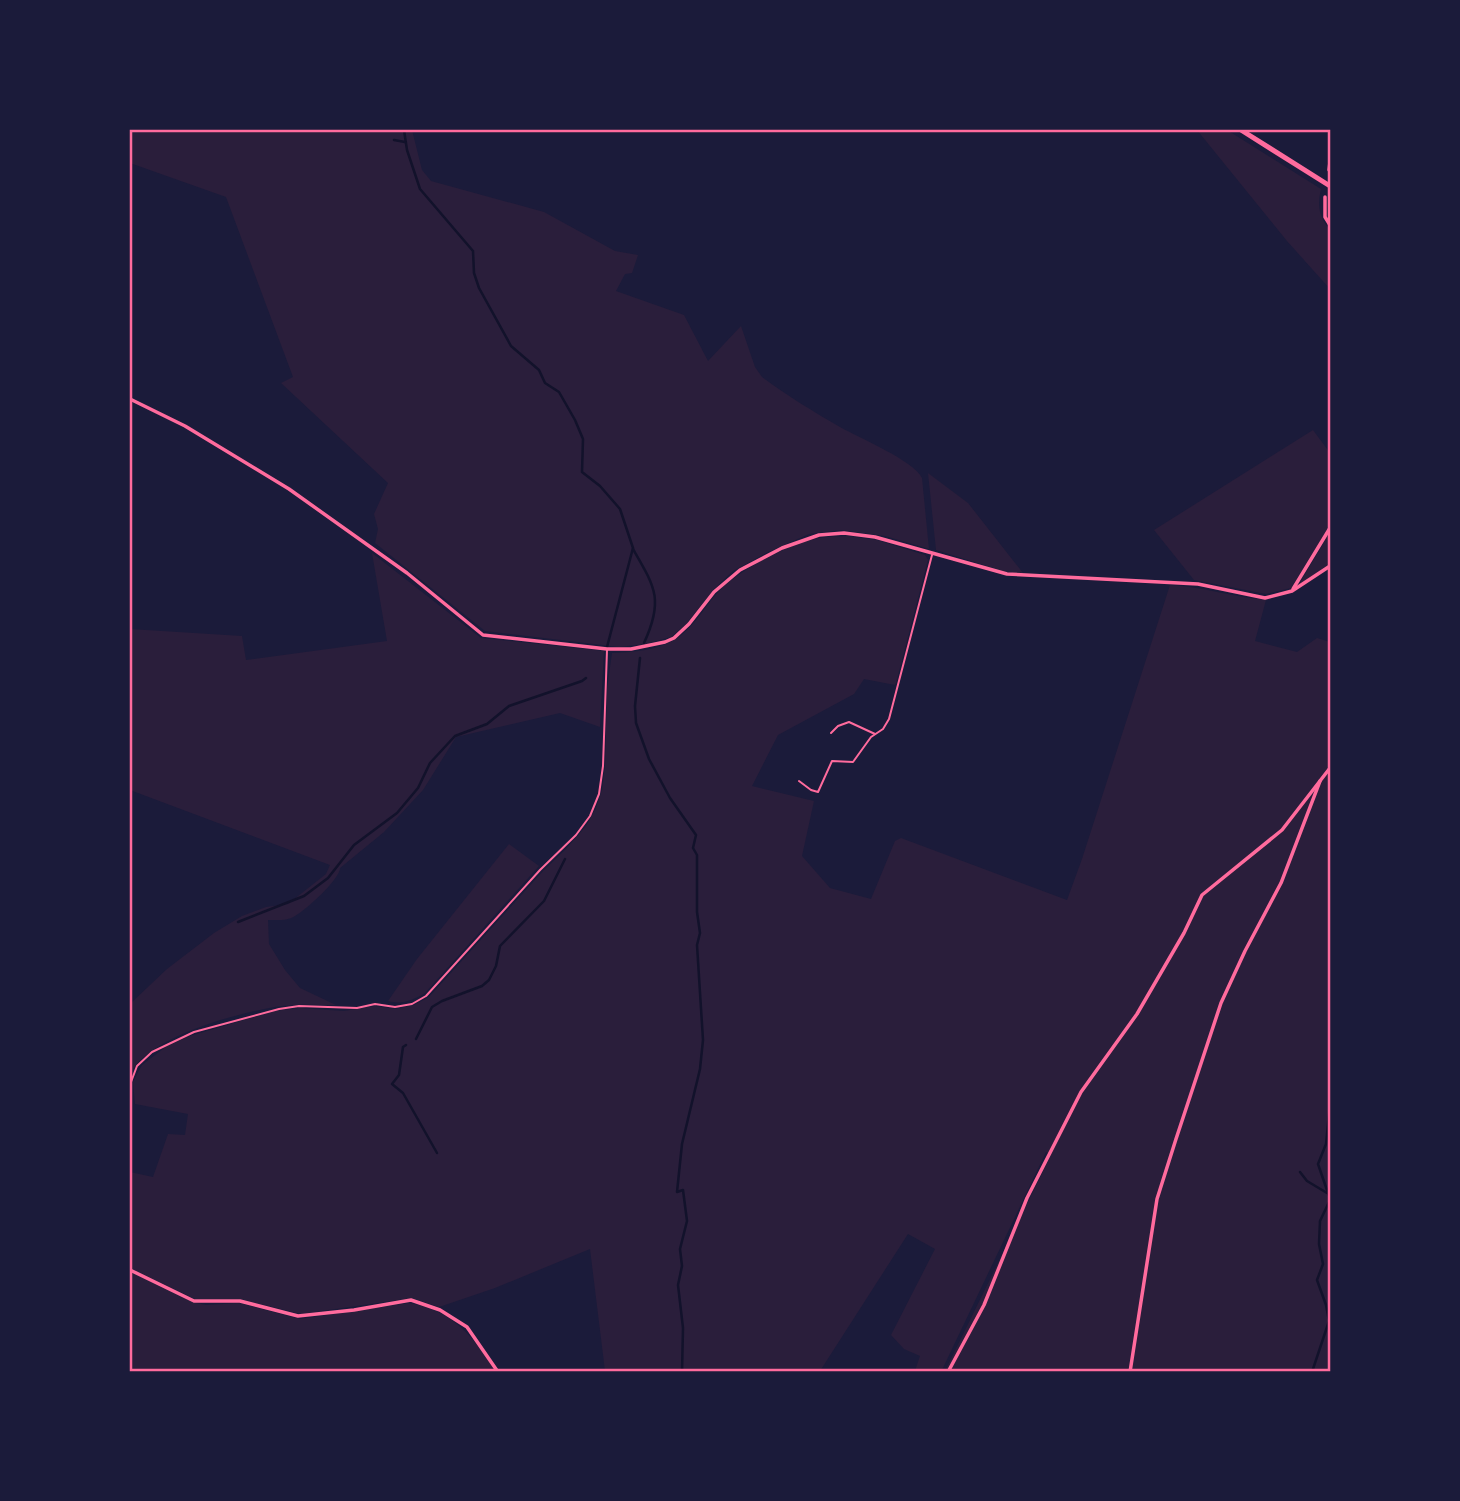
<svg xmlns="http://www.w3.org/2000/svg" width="1460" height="1501" font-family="Helvetica,sans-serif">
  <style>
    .green { fill: #2a1e3b }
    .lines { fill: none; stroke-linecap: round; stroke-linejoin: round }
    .stream { stroke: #12122b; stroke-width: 2.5 }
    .service { stroke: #ff6b9d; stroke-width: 2 }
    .minor { stroke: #ff6b9d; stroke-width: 3.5 }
    .secondary { stroke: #ff6b9d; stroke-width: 5 }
    .neatline { fill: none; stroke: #ff6b9d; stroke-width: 2.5 }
  </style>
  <rect width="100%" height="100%" fill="#1b1b3a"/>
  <g class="green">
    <path d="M 130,130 L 412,130 L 422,170 L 431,181 L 544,212 L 615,251 L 638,255 L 632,273 L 625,274 L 616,291 L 684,315 L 708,361 L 741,326 L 755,367 L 762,377 C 786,395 814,412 840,427 C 859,438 913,460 922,478 L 929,549 L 885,536 L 841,530 L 809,534 L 768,552 L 733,571 L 714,589 L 686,624 L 671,637 L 645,644 L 619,647 L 485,631 L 375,543 L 378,529 L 374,514 L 388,483 L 281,383 L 293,377 L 226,197 L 130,163 Z"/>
    <path d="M 1197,130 L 1227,130 L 1321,189 C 1317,206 1319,217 1330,230 L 1330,289 L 1287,241 Z"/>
    <polygon points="1313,430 1330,453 1330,526 1291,588 1266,594 1194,580 1154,530"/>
    <polygon points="928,473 968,503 1023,573 1006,572 936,550"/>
    <polygon points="1330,532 1330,564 1298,586"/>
    <path d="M 847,536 L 877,540 L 925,555 L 928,560 L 896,683 L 895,685 L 864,679 L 854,694 L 778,735 L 752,786 L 814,801 L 802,856 L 830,888 L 871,899 L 895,841 L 901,838 L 1067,900 L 1082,859 L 1170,585 C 1203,587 1234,597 1266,600 L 1255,641 L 1297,652 L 1317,638 L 1330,642 L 1330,1371 L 945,1371 L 1051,1155 L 1046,1152 L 941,1372 L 915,1371 L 920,1356 L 904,1349 L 891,1335 L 935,1249 L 908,1234 L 820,1371 L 605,1371 L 590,1249 L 495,1288 L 439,1307 L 412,1298 L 301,1314 L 240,1299 L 195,1299 L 130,1268 L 130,1172 L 153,1177 L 168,1134 L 185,1135 L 188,1114 L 135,1104 L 133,1082 L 142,1065 L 167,1046 L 190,1036 L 275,1011 L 299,1008 L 344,1011 L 375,1006 L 396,1009 L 414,1005 L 429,997 L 543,871 L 566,849 L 586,826 L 596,808 L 602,790 L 605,765 L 607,689 L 612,653 C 637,652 667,650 687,630 C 701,617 710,598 725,585 C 746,567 788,545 815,539 C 825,536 837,537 847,536 Z"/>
    <path d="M 372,553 L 481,638 L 604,651 L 600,727 L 560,713 L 456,737 L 423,790 L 384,832 L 340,868 C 340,879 306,910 295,916 C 287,921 278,920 268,920 L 269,944 L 285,970 L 300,988 L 336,1005 C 318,1005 300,1004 282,1006 C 243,1011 145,1037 130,1075 L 130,1004 L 167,969 L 214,933 L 242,916 L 266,907 L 288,904 L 326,874 L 330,865 L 130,790 L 130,629 L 242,636 L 246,660 L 387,641 Z"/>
    <path d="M 509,844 L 539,866 L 425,993 C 413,1000 402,1005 388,1001 L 417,959 Z"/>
    <path d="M 130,1272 L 192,1302 L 206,1305 L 239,1303 L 300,1319 L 409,1303 C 454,1311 472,1336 496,1371 L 130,1371 Z"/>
  </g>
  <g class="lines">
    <g class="stream">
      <polyline points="404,130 407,150 420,189 473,251 474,273 479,288 511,346 539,370 545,383 559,392 575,420 583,439 582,472 600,486 620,509 633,548 607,647"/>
      <polyline points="394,140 405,142"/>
      <path d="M 633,549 C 655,587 664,600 644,643"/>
      <polyline points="640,658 635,706 636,723 649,759 670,798 696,835 693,848 697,855 697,912 700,933 697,945 703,1040 700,1069 682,1144 677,1192 683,1190 687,1221 680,1249 682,1266 678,1285 683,1328 682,1372"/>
      <polyline points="238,922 304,896 328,878 354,845 397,813 418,788 430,763 455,736 487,724 509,706 582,681 586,678"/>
      <polyline points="416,1039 432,1007 442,1001 482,986 489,980 496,966 500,946 544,901 565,859"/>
      <polyline points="406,1045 403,1047 399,1075 392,1084 403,1093 437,1153"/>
      <polyline points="1300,1172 1307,1181 1327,1193"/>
      <polyline points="1312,1372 1329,1321 1326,1305 1317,1280 1323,1264 1319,1244 1320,1221 1329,1202 1329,1196 1318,1164 1326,1144 1330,1104"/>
    </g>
    <g class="service">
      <polyline points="831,733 838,726 849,722 875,734"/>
      <polyline points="799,781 811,790 818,792 832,761 853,762 871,737 883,729 889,719 932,555"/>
      <polyline points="130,1105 131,1082 137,1066 152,1052 194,1032 279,1009 299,1006 357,1008 375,1004 395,1007 412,1004 426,996 540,870 576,835 590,816 599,794 603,766 607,650"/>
    </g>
    <g class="minor">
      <polyline points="1329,170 1330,162"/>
      <polyline points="1325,197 1325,217 1330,225"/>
      <polyline points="130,399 185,426 289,489 407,573 483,635 607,649 631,649 665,642 674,638 689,624 714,592 740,570 782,548 819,535 844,533 875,537 1007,574 1198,584 1265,598 1292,591 1330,566"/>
      <polyline points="1293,589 1330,528"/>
      <polyline points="130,1270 194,1301 240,1301 298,1316 354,1310 411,1300 440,1310 467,1327 498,1372"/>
      <polyline points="948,1372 984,1305 1027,1198 1081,1092 1137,1014 1184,933 1202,895 1282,830 1330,768"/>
      <polyline points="1130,1372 1157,1199 1176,1139 1221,1003 1245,951 1281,883 1320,781"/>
    </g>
    <polyline class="secondary" points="1241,130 1330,186"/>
  </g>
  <rect width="1460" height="1501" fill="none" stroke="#1b1b3a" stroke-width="262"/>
  <rect x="131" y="131" width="1198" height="1239" class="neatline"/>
</svg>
